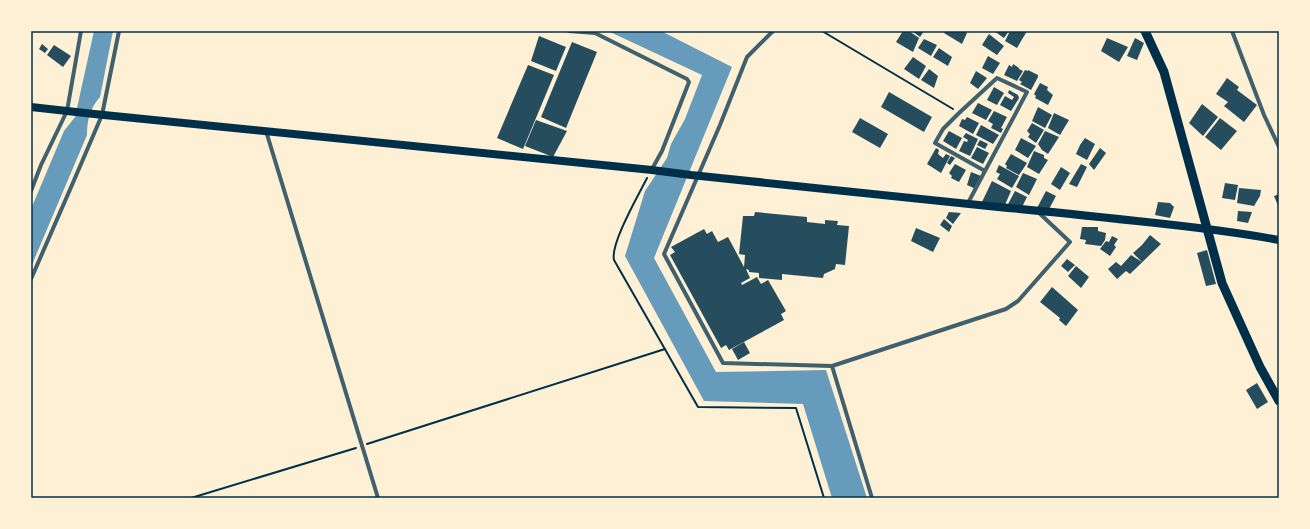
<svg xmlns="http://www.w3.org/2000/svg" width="1310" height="529" font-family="Georgia,serif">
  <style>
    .water { fill: #669bbc }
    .building { fill: #264d5e }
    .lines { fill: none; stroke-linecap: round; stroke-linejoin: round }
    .path { stroke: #003049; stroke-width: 2 }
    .minor { stroke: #3f606c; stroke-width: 4 }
    .secondary { stroke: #003049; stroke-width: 8 }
    .primary { stroke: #003049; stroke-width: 9 }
    .neatline { fill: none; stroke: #003049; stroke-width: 1.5 }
  </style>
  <rect width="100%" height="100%" fill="#fdf0d5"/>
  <g class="water">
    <path d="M 94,31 L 113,31 L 100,97 C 90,108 87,120 87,135 L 31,267 L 31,209 L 64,131 L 75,117 Z"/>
    <polygon points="608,31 661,31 732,67 654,258 716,372 826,370 867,498 832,498 803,404 704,401 625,256 645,191 667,158 671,144 685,119 702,75"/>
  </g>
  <g class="building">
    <polygon points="903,31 909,31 919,38 913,52 896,42"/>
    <polygon points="912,31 924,31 920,37"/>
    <polygon points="945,31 964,31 967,33 962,44 944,33"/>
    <polygon points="994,31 1009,31 1004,38"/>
    <polygon points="1010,31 1027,31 1017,48 1005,41"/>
    <polygon points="989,34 1004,46 997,55 982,45"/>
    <polygon points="539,36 566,47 556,71 531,61"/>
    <polygon points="1107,38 1128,47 1119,62 1101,51"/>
    <polygon points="1135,38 1144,43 1137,60 1127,56"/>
    <polygon points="924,39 937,45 931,56 918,48"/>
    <polygon points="572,42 597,52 566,128 541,117"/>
    <polygon points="42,44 48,49 45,53 39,49"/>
    <polygon points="54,45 71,56 63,67 47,55"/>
    <polygon points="939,48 952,57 948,66 933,57"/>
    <polygon points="988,56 1000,63 993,74 982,68"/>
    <polygon points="913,57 926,66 919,79 904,69"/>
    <polygon points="1013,64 1019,68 1019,69 1023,71 1017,81 1004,75 1009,65 1012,67"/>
    <polygon points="528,65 554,75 523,149 497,138"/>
    <polygon points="929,69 938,76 934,88 921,80"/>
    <polygon points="1025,70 1028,71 1028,70 1038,75 1038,77 1031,90 1020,84 1022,82 1019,80"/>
    <polygon points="976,71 987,78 978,89 970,83"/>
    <polygon points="1227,78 1239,87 1237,90 1257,105 1244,122 1224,106 1228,102 1216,94"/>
    <polygon points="1040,83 1048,87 1047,90 1053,95 1048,105 1035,98 1036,96 1034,94"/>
    <polygon points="994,87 1004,93 997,105 987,100"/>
    <polygon points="1009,90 1018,95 1019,98 1011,111 1000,105 1005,96 1012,100 1014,97 1008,93"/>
    <polygon points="889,92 932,117 924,132 881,107"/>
    <polygon points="978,103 992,110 986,120 972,113"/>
    <polygon points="1202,104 1218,117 1203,136 1189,123"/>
    <polygon points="1038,107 1052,115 1045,128 1032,121"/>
    <polygon points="994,111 1007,117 1001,128 1003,129 1001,133 991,128 993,124 988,121"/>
    <polygon points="1054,113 1069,120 1060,135 1048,128"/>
    <polygon points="967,117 979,123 973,134 959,126 962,119 965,120"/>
    <polygon points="860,118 888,134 880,148 852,132"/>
    <polygon points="1220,118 1237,131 1221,150 1205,137"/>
    <polygon points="536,120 567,131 553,157 525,146"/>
    <polygon points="1032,123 1044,130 1036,143 1028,137 1030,134 1027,131"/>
    <polygon points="981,125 999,135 993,144 976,135"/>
    <polygon points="949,131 962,138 956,149 943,141"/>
    <polygon points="1045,131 1059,137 1048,154 1042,150 1038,144"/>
    <polygon points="966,133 978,139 970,156 959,151 964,141 967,142 968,140 963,137"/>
    <polygon points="1021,138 1036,146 1028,158 1015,150"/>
    <polygon points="1085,138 1095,144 1087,160 1076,154 1080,145"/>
    <polygon points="980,140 988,144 985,149 977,145"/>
    <polygon points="977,147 989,153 983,164 971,158"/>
    <polygon points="936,148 939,150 938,154 943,158 946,154 950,156 941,173 927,164"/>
    <polygon points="1100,148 1106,153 1094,170 1089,164"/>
    <polygon points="1034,151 1044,155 1044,158 1048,160 1039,174 1027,167"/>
    <polygon points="1011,154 1027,163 1019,175 1006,168 1007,166 1005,164"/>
    <polygon points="951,156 955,158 950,165 947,163"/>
    <polygon points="955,164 966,170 959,182 951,178 952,176 949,173"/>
    <polygon points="1081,164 1087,167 1077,187 1069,184"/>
    <polygon points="999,165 1019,176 1012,188 997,179 1000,174 996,172"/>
    <polygon points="1061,167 1070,173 1060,190 1051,184"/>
    <polygon points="971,172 981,176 976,189 967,185"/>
    <polygon points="1023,173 1037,179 1029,195 1016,187"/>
    <polygon points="992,181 1011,191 1004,207 982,202"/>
    <polygon points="1225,183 1238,185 1235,200 1222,198"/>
    <polygon points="1239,188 1261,190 1260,196 1254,206 1237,203"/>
    <polygon points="1015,191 1027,197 1021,209 1007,206"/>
    <polygon points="1046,191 1056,196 1048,211 1037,208"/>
    <polygon points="1279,194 1279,208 1274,196"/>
    <polygon points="1158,202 1170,203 1174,207 1170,218 1155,215"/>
    <polygon points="1238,211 1252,212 1248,223 1237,221"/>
    <polygon points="755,212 807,217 807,222 825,224 825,220 838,221 837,225 849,226 845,265 836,264 835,269 824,274 823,278 782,274 782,280 759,278 759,273 749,272 749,270 746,269 750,278 741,283 742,285 757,277 761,284 768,280 786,311 781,314 784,320 729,350 726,345 721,348 670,255 675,252 671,247 704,229 707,234 712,231 718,242 728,237 744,267 745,255 739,254 743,216 754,216"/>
    <polygon points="949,212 961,213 953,224 946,218"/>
    <polygon points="944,219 952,226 949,232 940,225"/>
    <polygon points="1082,227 1098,227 1098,231 1106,233 1105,240 1101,246 1085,244 1086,240 1080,239"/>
    <polygon points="916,228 940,238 933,252 911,241"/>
    <polygon points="1150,235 1161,244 1130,274 1126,271 1117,279 1108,269 1116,262 1121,266 1131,255 1142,262 1133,253 1142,245"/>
    <polygon points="1112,236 1118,239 1114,245 1116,247 1110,256 1100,249 1106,241 1109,242"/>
    <polygon points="1207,250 1216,284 1206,286 1197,253"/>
    <polygon points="1067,259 1075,265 1068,272 1061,266"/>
    <polygon points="1076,266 1089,277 1081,288 1068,276"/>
    <polygon points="1052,287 1078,310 1066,326 1059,320 1060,318 1040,302"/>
    <polygon points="744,342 750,353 738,360 732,349"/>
    <polygon points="1257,383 1268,402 1257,409 1246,390"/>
  </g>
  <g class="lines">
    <g class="path">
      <polyline points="822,31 953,109"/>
      <path d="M 647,178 C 639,194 610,244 614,260 L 698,407 L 796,408 L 824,498"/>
      <polyline points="367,444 665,349"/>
      <polyline points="191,498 356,448"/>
    </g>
    <g class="minor">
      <polyline points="569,31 595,33 687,79 689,82 662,151 652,169"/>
      <polyline points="773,31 747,57 720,125 664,254 723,363 832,366 1006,309 1018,301 1070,242 1037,211"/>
      <polyline points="1232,31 1264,115 1279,147"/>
      <polyline points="266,131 378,498"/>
      <polyline points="31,191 41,165 67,111 81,31"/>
      <polyline points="968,203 1027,92 997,78 959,113 943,129 935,143 985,171"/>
      <polyline points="31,279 72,185 102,115 119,31"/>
      <polyline points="832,366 872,498"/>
    </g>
    <path class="secondary" d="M 31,107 L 94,114 L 652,170 L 691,175 L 998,207 C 1044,211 1091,216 1137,221 C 1185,226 1232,231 1279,240"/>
    <polyline class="primary" points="1145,31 1164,72 1222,283 1260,367 1279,401"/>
  </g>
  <rect width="1310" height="529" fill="none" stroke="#fdf0d5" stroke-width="64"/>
  <rect x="32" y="32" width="1246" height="465" class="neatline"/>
</svg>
